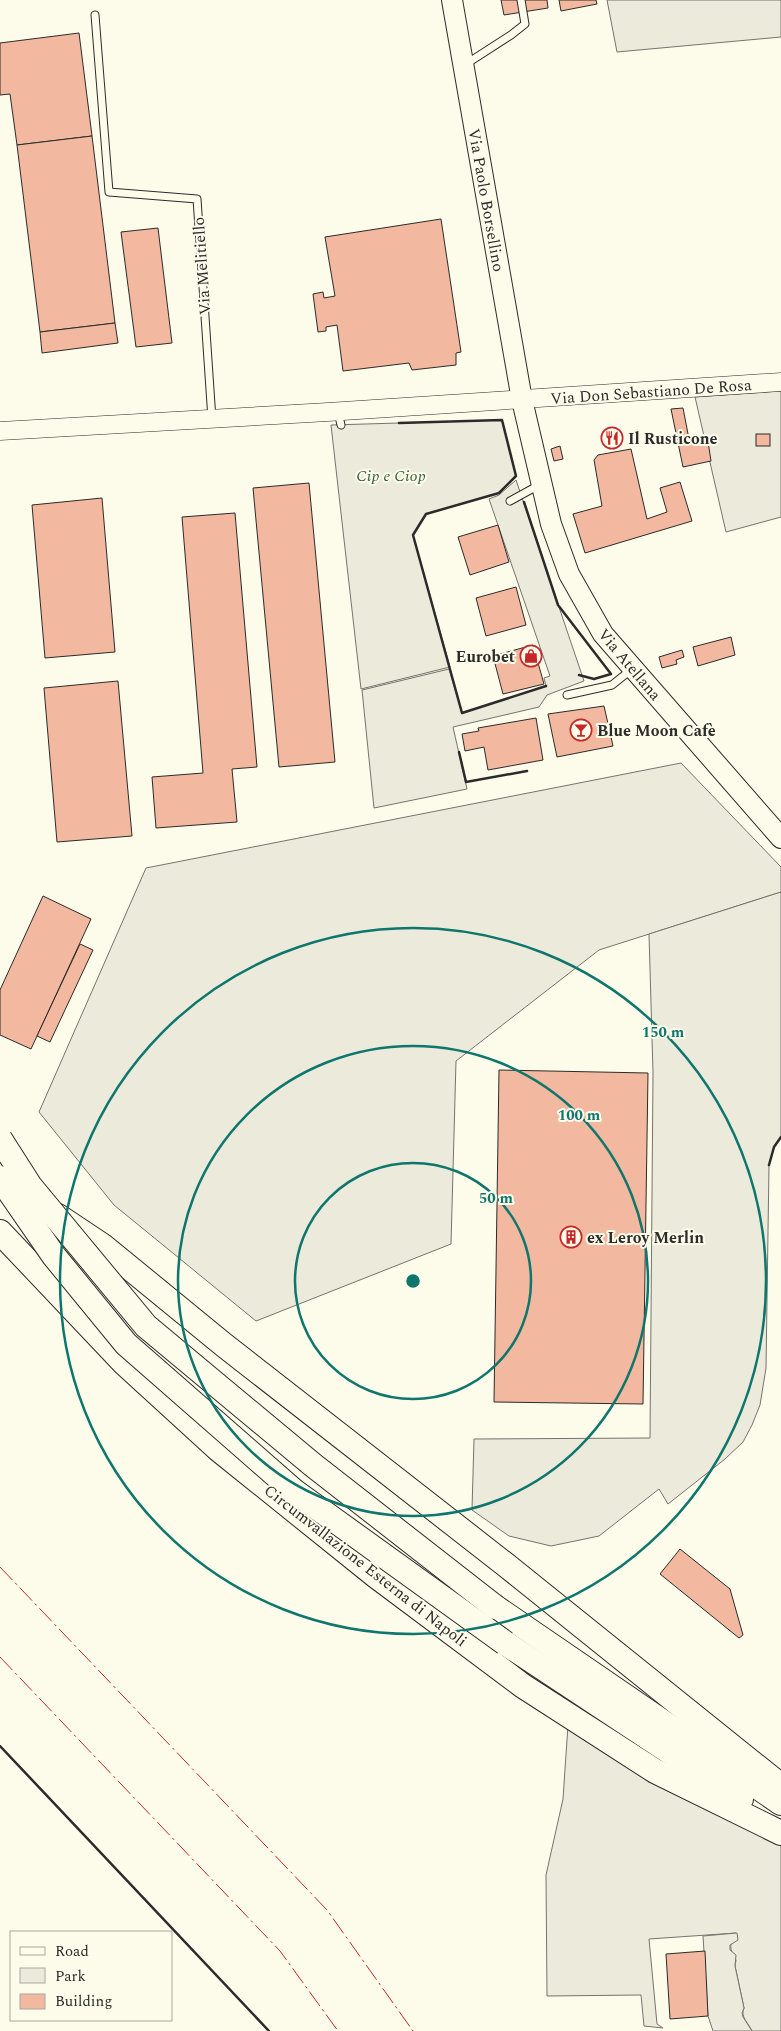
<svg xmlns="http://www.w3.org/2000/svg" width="781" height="2031" font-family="Spectral,serif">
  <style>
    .green { fill: #ecebdb; stroke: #74746e }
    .parking { fill: #eceadb; stroke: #74746e }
    .building { fill: #f2b8a0; stroke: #2b2b2b }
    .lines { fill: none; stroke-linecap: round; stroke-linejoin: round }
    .service-casing { stroke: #2b2b2b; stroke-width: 9 }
    .tertiary-casing { stroke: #2b2b2b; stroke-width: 19 }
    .secondary-casing { stroke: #2b2b2b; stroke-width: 22 }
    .trunk-casing { stroke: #2b2b2b; stroke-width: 26 }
    .service { stroke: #fdfbea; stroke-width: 7 }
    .tertiary { stroke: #fdfbea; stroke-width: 18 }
    .secondary { stroke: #fdfbea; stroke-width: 20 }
    .trunk { stroke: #fdfbea; stroke-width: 24 }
    .trunk-bridge-casing { stroke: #2b2b2b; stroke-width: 26; stroke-linecap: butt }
    .trunk-bridge { stroke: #fdfbea; stroke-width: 24 }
    .wall { stroke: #2b2b2b; stroke-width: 2.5 }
    .power { stroke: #c62828; stroke-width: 1; stroke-dasharray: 18 4 2.5 4; stroke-linecap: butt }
    .ring { fill: none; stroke: #0f766e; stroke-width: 2.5 }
    .labels { text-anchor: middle; stroke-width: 4; stroke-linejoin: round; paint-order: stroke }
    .street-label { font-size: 16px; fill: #2b2b2b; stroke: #fdfbea }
    .poi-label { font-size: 16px; font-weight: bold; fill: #2b2b2b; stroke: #fdfbea; text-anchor: start }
    .park-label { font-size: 16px; font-style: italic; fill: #34623c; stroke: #fdfbea }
    .centre { fill: #0f766e; stroke: #fdfbea; stroke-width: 2.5 }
    .ring-label { font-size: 15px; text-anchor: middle; font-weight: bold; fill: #0f766e; stroke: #fdfbea; stroke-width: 4; stroke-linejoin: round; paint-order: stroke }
  </style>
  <rect width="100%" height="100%" fill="#fdfbea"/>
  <g class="green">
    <polygon points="607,0 781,0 781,37 617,52"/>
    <polygon points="781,391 781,517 726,532 695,397"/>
    <polygon points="502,420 516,476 499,493 426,514 413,535 450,667 361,689 331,425"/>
    <polygon points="681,763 781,867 781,892 599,950 456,1061 451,1244 256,1321 114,1205 39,1112 146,868"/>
    <path d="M 568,1725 L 781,1845 L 781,2031 L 752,2031 C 748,2022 740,2017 744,2008 L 735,1966 L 736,1960 C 729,1947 729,1947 736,1933 L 649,1939 L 657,2024 L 663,2028 L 644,2026 L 641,1995 L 547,1996 L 546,1875 L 563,1799 Z"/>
  </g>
  <g class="parking">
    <polygon points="516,480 584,681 547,695 539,707 453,727 467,789 374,808 362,690 449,669 462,713 546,686 544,678 550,676 489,499 499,495"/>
    <polygon points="781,892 781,1137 774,1147 769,1165 766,1368 760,1405 752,1425 743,1442 725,1459 668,1504 659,1489 599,1536 551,1546 509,1536 472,1510 474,1439 650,1438 653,1073 649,934"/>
    <polygon points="737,1933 738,1940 730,1945 730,1950 736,1955 735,1966 744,2008 742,2013 743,2017 752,2031 713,2031 708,2016 703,1936"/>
  </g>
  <g class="building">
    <polygon points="501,0 547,0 548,8 504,15"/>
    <polygon points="559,0 596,0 597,4 561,11"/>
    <polygon points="79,33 92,136 17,145 10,94 0,95 0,43"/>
    <polygon points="92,136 115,323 40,332 17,145"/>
    <polygon points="441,219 461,352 456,353 456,365 412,370 409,363 343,371 337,325 326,327 326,331 318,332 313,294 323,292 324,298 335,296 325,237"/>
    <polygon points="158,228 172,343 136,347 121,232"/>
    <polygon points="115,323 118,343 42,353 40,332"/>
    <polygon points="683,408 689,439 707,435 711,461 683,467 671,409"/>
    <rect x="756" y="434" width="14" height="12"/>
    <polygon points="560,446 563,459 554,461 551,449"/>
    <polygon points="631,449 647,519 667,512 660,488 680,482 692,521 585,553 573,514 602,506 594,460 598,455"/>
    <polygon points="309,483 335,762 279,767 253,488"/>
    <polygon points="102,498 115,652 45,658 32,505"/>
    <polygon points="235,513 257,767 232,769 237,822 156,828 152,777 203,773 182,517"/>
    <polygon points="498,525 509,562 470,575 458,537"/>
    <polygon points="516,587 526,625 486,636 476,598"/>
    <polygon points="731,637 735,655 698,666 693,647"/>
    <polygon points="533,645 544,684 503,694 493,656"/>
    <polygon points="682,650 684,657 676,660 677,664 662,668 659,657"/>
    <polygon points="118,681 132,836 57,842 44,688"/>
    <polygon points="604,706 613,746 557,757 548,714"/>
    <polygon points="536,718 543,760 488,770 484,747 465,751 462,734 479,731 478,728"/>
    <polygon points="43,896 91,919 31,1049 0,1035 0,990"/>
    <polygon points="80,944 93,950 50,1042 37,1036"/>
    <polygon points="499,1070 648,1073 643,1404 494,1402"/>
    <polygon points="680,1549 730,1589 743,1635 739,1638 660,1574"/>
    <polygon points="705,1951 708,2016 670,2019 666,1954"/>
  </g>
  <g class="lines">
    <g class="service-casing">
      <g id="service">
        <polyline points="95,15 109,192 197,199 212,419"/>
        <polyline points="466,64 511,35 525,24 521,0"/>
        <polyline points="338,412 341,425"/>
        <polyline points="510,501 541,484"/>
        <polyline points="567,695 612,685 632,669"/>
      </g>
    </g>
    <g class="tertiary-casing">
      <polyline id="tertiary" points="0,431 328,412 781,382"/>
    </g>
    <g class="secondary-casing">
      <polyline id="secondary" points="452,0 522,400 551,524 569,574 603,634 781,838"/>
    </g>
    <g class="trunk-casing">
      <g id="trunk">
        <polyline points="58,1216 103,1246 224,1345 506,1565 781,1786"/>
        <polyline points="0,1232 125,1364 218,1449 376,1576 523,1686 655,1771 781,1833"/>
        <polyline points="495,1607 781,1803"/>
        <polyline points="505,1643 741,1799"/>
      </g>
    </g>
    <use href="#service" class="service"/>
    <use href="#tertiary" class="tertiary"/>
    <use href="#secondary" class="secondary"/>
    <use href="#trunk" class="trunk"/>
    <g class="trunk-bridge-casing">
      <g id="trunk-bridge">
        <polyline points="0,1139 30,1186 146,1326 313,1465 495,1607"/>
        <polyline points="0,1178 54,1256 126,1344 294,1491 505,1643"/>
      </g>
    </g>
    <use href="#trunk-bridge" class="trunk-bridge"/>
    <g class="wall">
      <polyline points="399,423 502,420 516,476 499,493 426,514 413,535 462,713 546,686"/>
      <polyline points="524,502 558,605 611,674 594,679 579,675"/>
      <polyline points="459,752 466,782 527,771"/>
      <polyline points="769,1165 774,1147 781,1137"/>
      <polyline points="0,1746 269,2031"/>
    </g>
    <g class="power">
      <polyline points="0,1567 327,1910 413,2031"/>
      <polyline points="0,1657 280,1951 338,2031"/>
    </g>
  </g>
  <g class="ring">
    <circle cx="413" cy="1281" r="118"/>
    <circle cx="413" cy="1281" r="235"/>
    <circle cx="413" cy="1281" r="353"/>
  </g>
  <defs>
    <g id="restaurant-ring" transform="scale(1.125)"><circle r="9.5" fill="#fdfbea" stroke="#c62828" stroke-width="1.5"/><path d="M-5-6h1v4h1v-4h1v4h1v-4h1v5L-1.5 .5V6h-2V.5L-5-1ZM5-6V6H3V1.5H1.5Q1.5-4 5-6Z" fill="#c62828"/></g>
    <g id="shop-ring" transform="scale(1.125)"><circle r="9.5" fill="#fdfbea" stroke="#c62828" stroke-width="1.5"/><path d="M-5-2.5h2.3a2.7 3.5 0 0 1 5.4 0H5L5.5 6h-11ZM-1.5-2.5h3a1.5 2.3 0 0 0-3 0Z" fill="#c62828"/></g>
    <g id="bar-ring" transform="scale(1.125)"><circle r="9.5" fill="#fdfbea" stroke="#c62828" stroke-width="1.5"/><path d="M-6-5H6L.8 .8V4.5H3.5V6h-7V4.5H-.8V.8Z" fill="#c62828"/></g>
    <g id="building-ring" transform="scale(1.125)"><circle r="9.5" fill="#fdfbea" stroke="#c62828" stroke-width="1.5"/><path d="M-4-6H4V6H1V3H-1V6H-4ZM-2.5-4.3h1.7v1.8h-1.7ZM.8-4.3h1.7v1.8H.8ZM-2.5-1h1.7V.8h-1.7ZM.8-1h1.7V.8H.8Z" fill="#c62828"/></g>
  </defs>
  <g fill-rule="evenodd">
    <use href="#restaurant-ring" x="612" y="438"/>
    <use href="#shop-ring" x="531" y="656"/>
    <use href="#bar-ring" x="581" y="730"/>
    <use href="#building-ring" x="571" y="1237"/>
  </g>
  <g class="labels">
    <g class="street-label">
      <text transform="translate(487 200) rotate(80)" y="6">Via Paolo Borsellino</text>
      <text transform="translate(201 266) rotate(-94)" y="6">Via Melitiello</text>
      <text transform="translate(651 391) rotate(-4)" y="6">Via Don Sebastiano De Rosa</text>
      <text transform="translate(630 664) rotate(50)" y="6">Via Atellana</text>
      <text transform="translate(366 1565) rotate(38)" y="6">Circumvallazione Esterna di Napoli</text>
    </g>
    <g class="poi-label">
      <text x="628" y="444">Il Rusticone</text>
      <text x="515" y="662" text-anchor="end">Eurobet</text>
      <text x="597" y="736">Blue Moon Cafè</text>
      <text x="587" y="1243">ex Leroy Merlin</text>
    </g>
    <g class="park-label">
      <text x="391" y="481">Cip e Ciop</text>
    </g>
  </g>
  <circle cx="413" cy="1281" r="8" class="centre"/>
  <g class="ring-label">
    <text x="663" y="1037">150 m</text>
    <text x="579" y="1120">100 m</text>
    <text x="496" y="1203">50 m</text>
  </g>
  <rect x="10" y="1931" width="162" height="90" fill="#fdfbea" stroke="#a9a89e"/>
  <rect x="20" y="1947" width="25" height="8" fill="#fdfbea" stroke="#a9a89e"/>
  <text x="55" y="1956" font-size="15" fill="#2b2b2b">Road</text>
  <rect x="20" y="1968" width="25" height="15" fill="#ecebdb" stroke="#a9a89e"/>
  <text x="55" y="1981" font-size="15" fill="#2b2b2b">Park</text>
  <rect x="20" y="1994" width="25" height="15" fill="#f2b8a0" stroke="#a9a89e"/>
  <text x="55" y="2006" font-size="15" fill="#2b2b2b">Building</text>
</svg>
